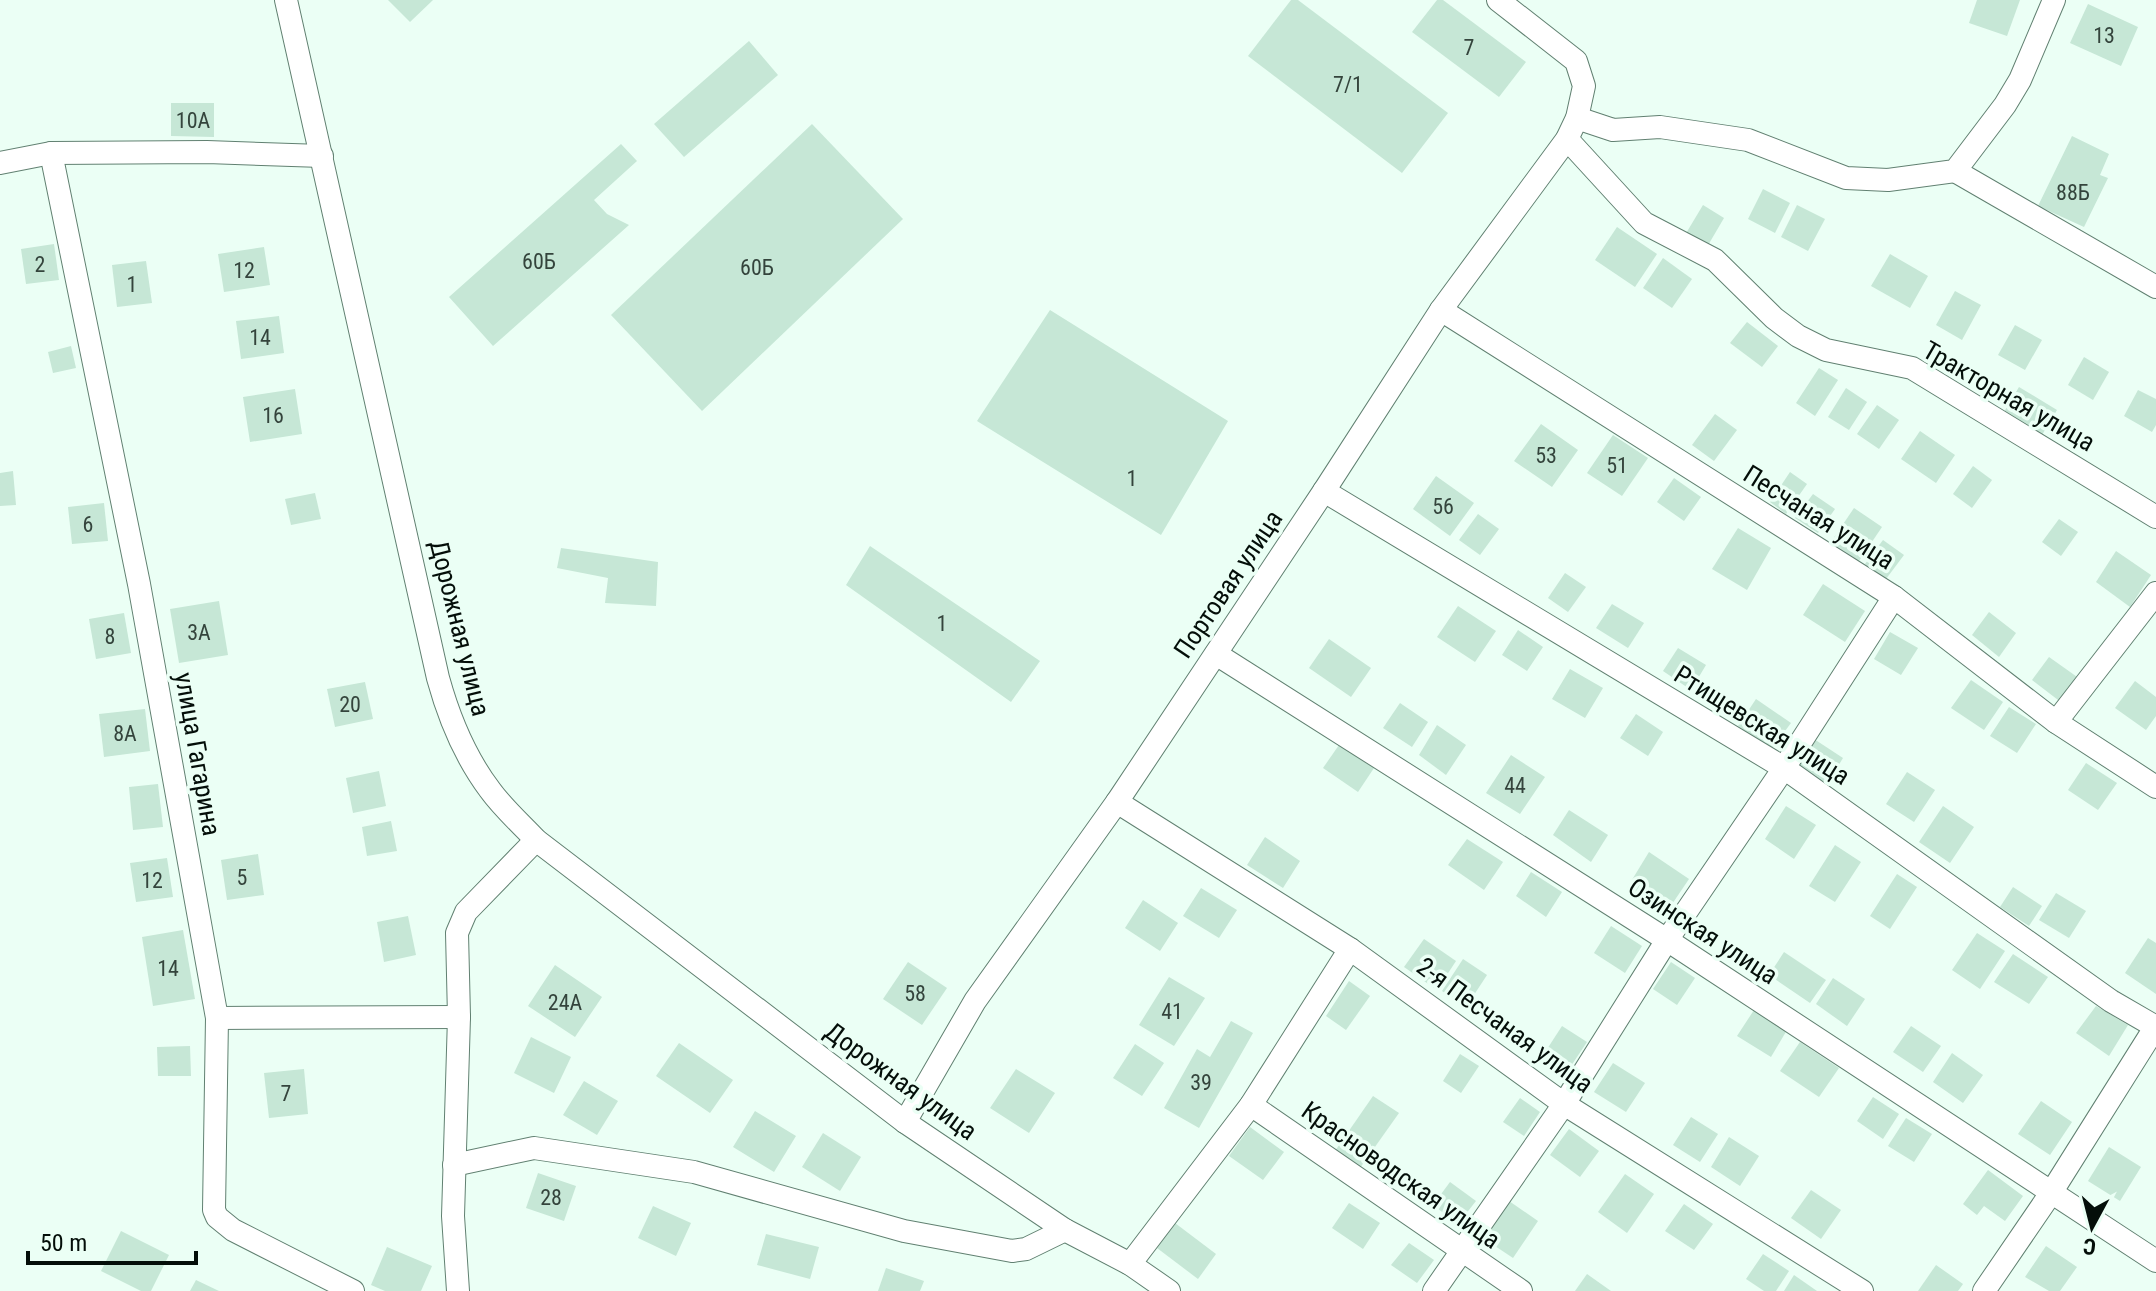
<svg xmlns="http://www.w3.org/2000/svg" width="2156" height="1291" font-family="'Roboto Condensed',sans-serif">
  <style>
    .building { fill: #c6e7d6 }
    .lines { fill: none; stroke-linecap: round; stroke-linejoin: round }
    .street-casing { stroke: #618071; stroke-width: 24 }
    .street { stroke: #fff; stroke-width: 22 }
    .labels { text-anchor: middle; stroke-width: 7; stroke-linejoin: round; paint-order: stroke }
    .number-label { font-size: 22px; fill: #34443c }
    .street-label { font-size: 26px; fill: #040e09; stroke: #ebfff5 }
  </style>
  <rect width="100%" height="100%" fill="#ebfff5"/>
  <g class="building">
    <polygon points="388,0 433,0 410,22"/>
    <polygon points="1291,0 1298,0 1448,113 1402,173 1248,56"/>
    <polygon points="1437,0 1443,0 1526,62 1499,97 1412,32"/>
    <polygon points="1977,0 2020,0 2007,36 1969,23"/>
    <polygon points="2088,4 2138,27 2121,66 2070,43"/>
    <polygon points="749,41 778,75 684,157 654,124"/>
    <polygon points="171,103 214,103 214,137 171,136"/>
    <polygon points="812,124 903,219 702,411 611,315"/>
    <polygon points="2072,136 2109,154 2100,175 2108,178 2084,227 2038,206"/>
    <polygon points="621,144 637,161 594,200 607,214 629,225 493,346 449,297"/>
    <polygon points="1763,189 1790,203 1775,233 1748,219"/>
    <polygon points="1703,205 1724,218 1707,247 1685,235"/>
    <polygon points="1797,205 1825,219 1808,251 1781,237"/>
    <polygon points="1617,227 1657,254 1635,287 1595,260"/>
    <polygon points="54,244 59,280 26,284 21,249"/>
    <polygon points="264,247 270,285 224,292 218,254"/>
    <polygon points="1890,254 1928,276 1910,308 1871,286"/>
    <polygon points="1663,258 1692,279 1672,308 1643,288"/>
    <polygon points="146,261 152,303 117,307 112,265"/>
    <polygon points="1955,291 1981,305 1962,340 1936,325"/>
    <polygon points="1050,310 1228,421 1161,535 977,421"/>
    <polygon points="279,316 284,353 241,359 236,321"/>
    <polygon points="1747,322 1778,346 1762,367 1730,343"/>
    <polygon points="2015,325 2042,340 2025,370 1998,355"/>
    <polygon points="71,346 76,368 53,373 48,352"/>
    <polygon points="2084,357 2109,372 2093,400 2068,385"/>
    <polygon points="1819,368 1838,380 1815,416 1796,403"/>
    <polygon points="2019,387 2057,410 2042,435 2004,412"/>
    <polygon points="1846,388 1867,402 1849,430 1828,417"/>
    <polygon points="295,389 302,434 250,442 243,397"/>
    <polygon points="2138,390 2156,399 2156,425 2152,432 2124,416"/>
    <polygon points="1877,405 1899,420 1879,449 1857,434"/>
    <polygon points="1715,414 1737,430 1714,461 1692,445"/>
    <polygon points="1541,424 1578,450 1552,487 1514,461"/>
    <polygon points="1920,431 1955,455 1936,483 1901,459"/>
    <polygon points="1613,435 1648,458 1622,496 1587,473"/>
    <polygon points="1973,466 1992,480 1972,508 1953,494"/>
    <polygon points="13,471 16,505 0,506 0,473"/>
    <polygon points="1790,472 1807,484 1786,514 1770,502"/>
    <polygon points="1436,476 1474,503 1450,536 1413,509"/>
    <polygon points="1674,478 1701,497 1684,521 1657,502"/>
    <polygon points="315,493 321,519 291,525 285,499"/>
    <polygon points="1813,494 1835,509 1818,533 1795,518"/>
    <polygon points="104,503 108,541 72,544 68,507"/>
    <polygon points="1854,508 1882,527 1859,561 1831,542"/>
    <polygon points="1478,514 1499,529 1480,555 1459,540"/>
    <polygon points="2059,519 2078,532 2061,556 2042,542"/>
    <polygon points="1738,528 1771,548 1747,590 1712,569"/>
    <polygon points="1883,540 1904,555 1886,579 1865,564"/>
    <polygon points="870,546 1040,661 1011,702 846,585"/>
    <polygon points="561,548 658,562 656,606 605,603 608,578 557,568"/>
    <polygon points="2116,551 2151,575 2130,607 2096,582"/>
    <polygon points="1565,573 1586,587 1568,612 1548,598"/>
    <polygon points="1823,584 1865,611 1845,642 1803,615"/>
    <polygon points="219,601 228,655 179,663 170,609"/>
    <polygon points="1612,604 1644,623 1628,648 1596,628"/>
    <polygon points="1458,606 1496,631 1475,662 1437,637"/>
    <polygon points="1989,612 2016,633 1999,657 1972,635"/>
    <polygon points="124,613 131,653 96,659 89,619"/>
    <polygon points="1518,630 1543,647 1527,671 1502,655"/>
    <polygon points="1890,632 1918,648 1901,675 1874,659"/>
    <polygon points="1329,639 1371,668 1351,697 1309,668"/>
    <polygon points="1678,648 1706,665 1691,690 1663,671"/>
    <polygon points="2049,657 2080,679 2062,703 2032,680"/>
    <polygon points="1570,669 1603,688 1585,718 1552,699"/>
    <polygon points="1971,680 2003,702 1984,730 1951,708"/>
    <polygon points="2135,681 2156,697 2156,716 2146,730 2115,708"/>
    <polygon points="365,682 373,719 335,727 327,689"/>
    <polygon points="1756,699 1791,723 1771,750 1738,726"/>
    <polygon points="1400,703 1428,722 1412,747 1383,728"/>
    <polygon points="2009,707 2036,724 2017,753 1990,736"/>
    <polygon points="145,709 150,751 104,757 99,714"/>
    <polygon points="1636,714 1663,732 1648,756 1620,738"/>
    <polygon points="1437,725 1466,745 1446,775 1419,755"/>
    <polygon points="1814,739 1843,758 1827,784 1797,766"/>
    <polygon points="1339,745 1374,768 1358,792 1323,768"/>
    <polygon points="1511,755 1545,777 1520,814 1486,793"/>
    <polygon points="2086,763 2117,783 2098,810 2068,790"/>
    <polygon points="379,771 386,806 353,813 346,778"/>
    <polygon points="1907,772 1935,790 1914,822 1886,804"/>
    <polygon points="158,784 163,827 133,830 129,787"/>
    <polygon points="1786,806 1816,825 1794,859 1765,839"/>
    <polygon points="1943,806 1974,827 1950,863 1919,842"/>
    <polygon points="1569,810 1608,835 1591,862 1553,835"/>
    <polygon points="391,821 397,851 367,856 362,827"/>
    <polygon points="1265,837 1300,861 1283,888 1247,865"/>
    <polygon points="1467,839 1503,862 1484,890 1448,865"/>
    <polygon points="1835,845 1861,862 1835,902 1809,886"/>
    <polygon points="1649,852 1689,879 1666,913 1627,888"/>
    <polygon points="258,854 264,895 227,900 221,860"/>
    <polygon points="167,858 173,897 136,902 130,863"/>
    <polygon points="1531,872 1562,892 1546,917 1516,896"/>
    <polygon points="1897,874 1917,887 1890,929 1870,916"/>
    <polygon points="2013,887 2042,906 2029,926 2000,907"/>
    <polygon points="1201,888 1237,910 1219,938 1183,916"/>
    <polygon points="2056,893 2086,911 2069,938 2039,920"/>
    <polygon points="1143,900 1178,923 1160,951 1125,928"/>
    <polygon points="408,916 416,955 384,962 377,922"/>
    <polygon points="1611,926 1642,946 1625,973 1594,953"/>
    <polygon points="183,930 195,999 153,1006 142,937"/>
    <polygon points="1977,933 2005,951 1980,989 1952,970"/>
    <polygon points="2148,938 2156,943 2156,994 2125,973"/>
    <polygon points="1424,939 1456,961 1437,990 1404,967"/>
    <polygon points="1784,952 1826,980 1810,1003 1769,975"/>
    <polygon points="2013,954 2048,977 2029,1004 1994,982"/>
    <polygon points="1463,959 1487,975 1466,1007 1442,991"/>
    <polygon points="908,962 947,988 922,1025 883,999"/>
    <polygon points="1671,962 1695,978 1677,1005 1653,989"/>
    <polygon points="555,965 602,997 575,1037 528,1006"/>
    <polygon points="1169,977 1205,998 1174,1046 1139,1025"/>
    <polygon points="1833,978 1865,999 1847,1026 1816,1004"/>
    <polygon points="1349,981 1370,996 1346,1030 1326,1016"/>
    <polygon points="2096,1006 2128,1025 2109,1056 2076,1033"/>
    <polygon points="1754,1010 1787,1030 1771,1057 1737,1036"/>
    <polygon points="1231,1021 1253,1033 1199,1128 1164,1108 1197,1049 1210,1057"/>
    <polygon points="1562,1026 1587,1042 1565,1075 1540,1060"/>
    <polygon points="1911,1026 1941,1046 1923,1072 1893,1052"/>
    <polygon points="531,1037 571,1057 554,1093 514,1073"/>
    <polygon points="1800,1042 1839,1068 1819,1097 1780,1071"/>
    <polygon points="679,1043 733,1080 710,1113 656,1076"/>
    <polygon points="1135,1044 1164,1063 1142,1096 1113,1078"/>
    <polygon points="190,1046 191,1076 158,1076 157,1047"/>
    <polygon points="1952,1053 1983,1075 1963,1103 1933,1082"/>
    <polygon points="1460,1054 1479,1066 1461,1093 1443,1081"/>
    <polygon points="1613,1063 1645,1083 1626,1112 1594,1092"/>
    <polygon points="304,1069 308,1114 269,1118 264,1073"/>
    <polygon points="1016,1069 1055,1093 1029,1133 990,1108"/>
    <polygon points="584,1081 618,1101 597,1135 563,1115"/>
    <polygon points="1373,1096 1399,1113 1360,1168 1335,1151"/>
    <polygon points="1873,1097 1899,1114 1883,1139 1857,1121"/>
    <polygon points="1520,1098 1540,1112 1524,1136 1503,1122"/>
    <polygon points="2041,1101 2072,1122 2050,1155 2018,1134"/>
    <polygon points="755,1111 796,1136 774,1172 733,1147"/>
    <polygon points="1691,1117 1718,1134 1700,1162 1673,1145"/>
    <polygon points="1906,1118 1932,1134 1914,1162 1888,1146"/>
    <polygon points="1250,1127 1284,1152 1263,1180 1229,1156"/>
    <polygon points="1569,1129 1599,1151 1580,1177 1550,1155"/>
    <polygon points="823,1133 861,1157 840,1191 802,1167"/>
    <polygon points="1729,1137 1759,1156 1740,1186 1711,1167"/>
    <polygon points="2109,1147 2141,1167 2120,1201 2088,1181"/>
    <polygon points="1988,1170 2023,1196 2005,1221 1984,1206 1977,1215 1963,1204"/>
    <polygon points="538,1173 576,1186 564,1221 526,1208"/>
    <polygon points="1625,1174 1654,1194 1627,1233 1598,1212"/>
    <polygon points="1450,1182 1476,1201 1458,1224 1433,1205"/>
    <polygon points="1811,1190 1841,1210 1821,1239 1791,1218"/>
    <polygon points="1509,1201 1538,1221 1513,1258 1483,1238"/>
    <polygon points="1349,1203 1380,1223 1363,1249 1332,1228"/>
    <polygon points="1684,1204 1713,1224 1694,1250 1665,1231"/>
    <polygon points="653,1206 691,1223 676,1256 638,1238"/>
    <polygon points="1175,1223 1216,1254 1198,1279 1157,1248"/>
    <polygon points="121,1231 169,1255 151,1291 141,1291 101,1271"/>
    <polygon points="766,1234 819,1247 810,1279 757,1265"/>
    <polygon points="1409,1243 1434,1260 1417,1283 1391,1265"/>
    <polygon points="2046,1246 2077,1267 2060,1291 2049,1291 2025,1277"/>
    <polygon points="387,1247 432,1266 421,1291 385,1291 371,1285"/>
    <polygon points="1763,1254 1789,1271 1776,1291 1764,1291 1746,1279"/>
    <polygon points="1936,1265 1963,1284 1958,1291 1918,1291"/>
    <polygon points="886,1268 924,1281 920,1291 878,1291"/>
    <polygon points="1587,1274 1611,1291 1575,1291"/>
    <polygon points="1794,1275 1817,1291 1784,1291"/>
    <polygon points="196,1280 219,1291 190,1291"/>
  </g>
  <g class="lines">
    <g class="street-casing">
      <g id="street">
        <path d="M 286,0 L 438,678 C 449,718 465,757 490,790 C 503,808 521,824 536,840 L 905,1122 L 1065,1230 L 1130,1264 L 1169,1291"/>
        <polyline points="1577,118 1613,130 1660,127 1748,140 1846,178 1888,180 1955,171 2005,105 2020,80 2054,0"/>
        <polyline points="1567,139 1644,223 1715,260 1774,318 1798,336 1826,350 1912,368 2156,517"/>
        <polyline points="51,153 139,584 217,1018 214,1210 217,1217 233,1230 353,1291"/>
        <polyline points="0,163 51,153 207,152 322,156"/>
        <polyline points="1955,171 2156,287"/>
        <polyline points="1441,310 1894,597 2056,722 2156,787"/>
        <polyline points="1324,491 1784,768 2111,1001 2156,1027"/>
        <polyline points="1216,654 1667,940 2156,1261"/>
        <polyline points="2056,722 2156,593"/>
        <polyline points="1117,802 1350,949 1564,1104 1862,1291"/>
        <polyline points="217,1018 459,1017"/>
        <polyline points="1251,1105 1521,1291"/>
        <polyline points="905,1122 975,1001 1117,802 1324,491 1441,310 1567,139 1577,118 1584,86 1576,61 1498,0"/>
        <polyline points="454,1165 534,1148 694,1172 904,1231 1012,1251 1026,1249 1065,1230"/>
        <polyline points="1130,1264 1251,1105 1350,949"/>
        <polyline points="458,1291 453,1216 459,1017 457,933 466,912 536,840"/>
        <polyline points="1434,1291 1564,1104 1667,940 1784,768 1894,597"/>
        <polyline points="1984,1291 2051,1193 2156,1026"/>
      </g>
    </g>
    <use href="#street" class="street"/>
  </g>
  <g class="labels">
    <g class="number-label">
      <text x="2104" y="43">13</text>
      <text x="1469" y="55">7</text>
      <text x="1348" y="92">7/1</text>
      <text x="193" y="128">10А</text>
      <text x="2073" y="200">88Б</text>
      <text x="539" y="269">60Б</text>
      <text x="40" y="272">2</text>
      <text x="757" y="275">60Б</text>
      <text x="244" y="278">12</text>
      <text x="132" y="292">1</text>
      <text x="260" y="345">14</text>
      <text x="273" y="423">16</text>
      <text x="1546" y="463">53</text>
      <text x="1617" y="473">51</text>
      <text x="1132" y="486">1</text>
      <text x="1443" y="514">56</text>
      <text x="88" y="532">6</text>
      <text x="942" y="631">1</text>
      <text x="199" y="640">3А</text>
      <text x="110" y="644">8</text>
      <text x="350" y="712">20</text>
      <text x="125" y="741">8А</text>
      <text x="1515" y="793">44</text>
      <text x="242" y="885">5</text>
      <text x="152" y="888">12</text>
      <text x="168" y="976">14</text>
      <text x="915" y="1001">58</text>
      <text x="565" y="1010">24А</text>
      <text x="1172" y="1019">41</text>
      <text x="1201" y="1090">39</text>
      <text x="286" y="1101">7</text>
      <text x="551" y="1205">28</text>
    </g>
    <g class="street-label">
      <text transform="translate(2009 396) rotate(30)" y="9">Тракторная улица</text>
      <text transform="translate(1819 517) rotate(32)" y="9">Песчаная улица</text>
      <text transform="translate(1228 584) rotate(-56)" y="9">Портовая улица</text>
      <text transform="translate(460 628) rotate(76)" y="9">Дорожная улица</text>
      <text transform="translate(1762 725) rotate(32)" y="9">Ртищевская улица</text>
      <text transform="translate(198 754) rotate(80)" y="9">улица Гагарина</text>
      <text transform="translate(1703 931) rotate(33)" y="9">Озинская улица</text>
      <text transform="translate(1505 1025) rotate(36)" y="9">2-я Песчаная улица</text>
      <text transform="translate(901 1081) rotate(36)" y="9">Дорожная улица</text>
      <text transform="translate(1401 1175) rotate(35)" y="9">Красноводская улица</text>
    </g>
  </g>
  <g transform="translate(2092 1227) rotate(187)" stroke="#ebfff5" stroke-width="6" paint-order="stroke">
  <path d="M0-6L14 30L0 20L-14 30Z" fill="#040e09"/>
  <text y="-12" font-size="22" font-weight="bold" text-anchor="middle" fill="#040e09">С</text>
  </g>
  <path d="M28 1251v12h168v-12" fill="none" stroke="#040e09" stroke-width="4"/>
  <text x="40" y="1251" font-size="24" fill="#040e09" stroke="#ebfff5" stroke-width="6" paint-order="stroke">50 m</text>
</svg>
